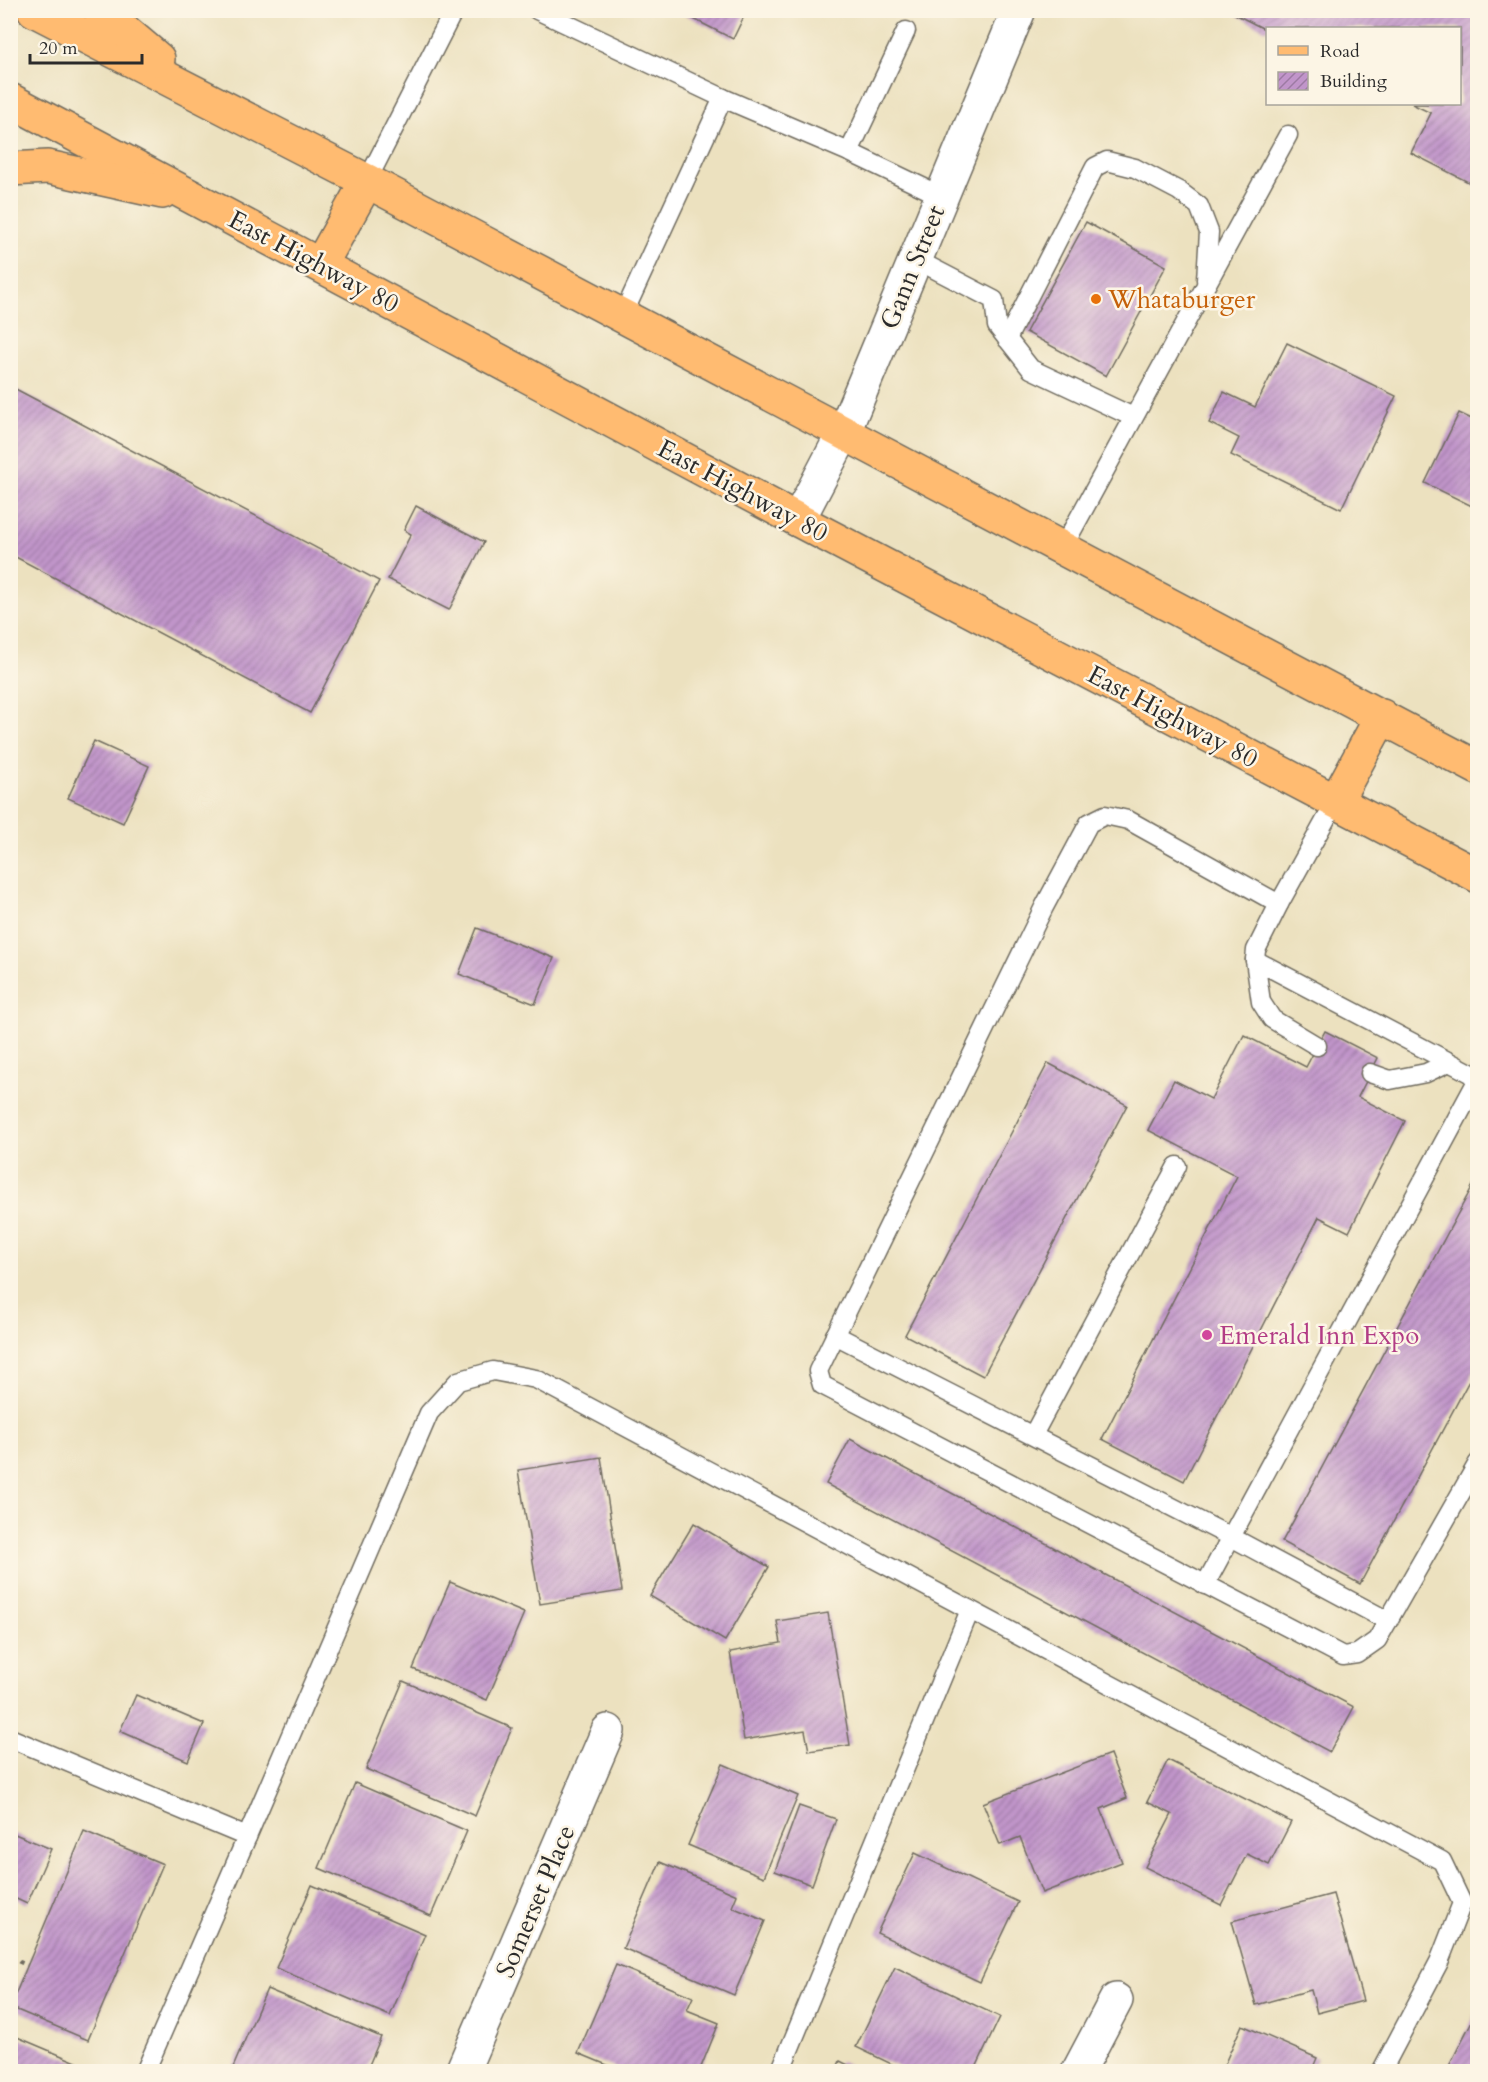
<svg xmlns="http://www.w3.org/2000/svg" width="1488" height="2082" font-family="Cardo,serif">
  <style>
    .building { fill: url(#building-hatch) }
    .lines { fill: none; stroke-linecap: round; stroke-linejoin: round }
    .lane-casing { stroke: #6f6b5f; stroke-width: 21 }
    .street-casing { stroke: #6f6b5f; stroke-width: 36 }
    .primary-casing { stroke: #6f6b5f; stroke-width: 36 }
    .path { stroke: #6f6b5f; stroke-width: 4; stroke-dasharray: 4.5 4.5; stroke-linecap: butt }
    .lane { stroke: #fff; stroke-width: 18 }
    .street { stroke: #fff; stroke-width: 33 }
    .primary { stroke: #ffbb71; stroke-width: 33 }
    .food-dot { fill: #e8710a; stroke: #fcf5e5; stroke-width: 2 }
    .hotel-dot { fill: #d1479c; stroke: #fcf5e5; stroke-width: 2 }
    .labels { text-anchor: middle; stroke-width: 5; stroke-linejoin: round; paint-order: stroke }
    .street-label { font-size: 26px; fill: #2b2b2b; stroke: #fcf5e5 }
    .food-label { font-size: 26px; fill: #c56008; stroke: #fcf5e5; text-anchor: start }
    .hotel-label { font-size: 26px; fill: #b23c85; stroke: #fcf5e5; text-anchor: start }
  </style>
  <defs>
    <pattern id="building-hatch" width="6" height="6" patternUnits="userSpaceOnUse" patternTransform="scale(1.5)"><rect width="6" height="6" fill="#c195ca"/><path d="M-1 1l2-2M0 6l6-6M5 7l2-2" fill="none" stroke="#9d7aa4"/></pattern>
  </defs>
  <rect width="100%" height="100%" fill="#fcf5e5"/>
  <filter id="ink" filterUnits="userSpaceOnUse"><feTurbulence type="fractalNoise" baseFrequency=".0167" numOctaves="2"/><feDisplacementMap in="SourceGraphic" scale="12" xChannelSelector="R" yChannelSelector="G"/><feConvolveMatrix kernelMatrix="1 2 1 2 8 2 1 2 1" color-interpolation-filters="sRGB"/></filter>
  <filter id="wash" filterUnits="userSpaceOnUse"><feTurbulence type="fractalNoise" baseFrequency=".008" numOctaves="4" result="noise"/><feDisplacementMap in="SourceGraphic" scale="24" xChannelSelector="R" yChannelSelector="G"/><feGaussianBlur stdDeviation="1.35" result="paint"/><feColorMatrix in="noise" values="0 0 0 0 0 0 0 0 0 0 0 0 0 0 0 0 0 1.4 0 .05"/><feComposite in="paint" operator="in"/></filter>
  <g filter="url(#wash)">
    <rect width="100%" height="100%" fill="#ece1bf"/>
    <g id="blocks">
      <g class="building">
        <polygon points="676,10 747,10 733,39"/>
        <polygon points="1227,10 1478,10 1478,187 1411,153 1431,113 1412,104 1460,104 1460,28 1268,28 1268,31"/>
        <polygon points="1086,222 1166,266 1106,376 1026,332"/>
        <polygon points="1287,343 1396,396 1341,509 1231,455 1239,438 1209,423 1224,392 1255,407"/>
        <polygon points="10,386 379,581 310,713 10,554"/>
        <polygon points="1459,413 1478,422 1478,509 1425,483"/>
        <polygon points="416,506 484,542 449,610 388,579 411,534 404,530"/>
        <polygon points="94,741 149,766 123,823 68,798"/>
        <polygon points="477,928 554,958 535,1004 459,974"/>
        <polygon points="1325,1031 1378,1058 1358,1097 1405,1121 1349,1232 1319,1217 1184,1481 1102,1439 1237,1176 1148,1130 1174,1080 1211,1099 1244,1035 1306,1067"/>
        <polygon points="1048,1063 1127,1105 983,1376 905,1335"/>
        <polygon points="1478,1176 1478,1364 1360,1584 1282,1542"/>
        <polygon points="850,1439 1354,1707 1330,1752 826,1484"/>
        <polygon points="601,1457 622,1591 540,1604 518,1470"/>
        <polygon points="694,1523 769,1567 725,1641 650,1596"/>
        <polygon points="450,1582 524,1613 487,1700 413,1669"/>
        <polygon points="828,1613 850,1745 809,1751 805,1730 744,1740 730,1652 781,1643 777,1621"/>
        <polygon points="403,1681 512,1728 475,1816 366,1769"/>
        <polygon points="136,1695 204,1724 188,1761 120,1731"/>
        <polygon points="1110,1754 1127,1798 1101,1809 1122,1862 1042,1893 1020,1837 1000,1845 983,1803"/>
        <polygon points="1168,1760 1291,1822 1269,1865 1247,1854 1221,1905 1145,1867 1172,1814 1147,1802"/>
        <polygon points="723,1764 798,1796 764,1877 688,1845"/>
        <polygon points="355,1783 467,1831 431,1916 319,1868"/>
        <polygon points="799,1806 836,1819 812,1885 775,1871"/>
        <polygon points="84,1831 163,1864 88,2040 10,2007"/>
        <polygon points="10,1832 51,1849 27,1904 10,1896"/>
        <polygon points="915,1853 1018,1902 980,1982 877,1933"/>
        <polygon points="660,1862 737,1895 732,1907 765,1921 734,1995 623,1948"/>
        <polygon points="312,1885 425,1934 390,2016 276,1968"/>
        <polygon points="1333,1894 1363,2001 1317,2013 1311,1990 1256,2005 1232,1921"/>
        <polygon points="616,1965 693,1997 687,2010 719,2023 699,2072 624,2072 578,2053"/>
        <polygon points="895,1967 1000,2017 974,2072 908,2072 856,2047"/>
        <polygon points="267,1989 381,2037 366,2072 231,2072"/>
        <polygon points="1478,2009 1478,2072 1446,2072"/>
        <polygon points="1242,2025 1317,2058 1311,2072 1221,2072"/>
        <polygon points="10,2034 81,2064 78,2072 10,2072"/>
        <polygon points="840,2061 862,2072 835,2072"/>
      </g>
    </g>
  </g>
  <g filter="url(#ink)">
    <use href="#blocks" fill-opacity="0" stroke="#6f6b5f" stroke-width="1.5"/>
    <g class="lines">
      <g class="lane-casing">
        <g id="lane">
          <polyline points="537,10 723,98 849,152 941,196"/>
          <polyline points="849,152 906,31"/>
          <polyline points="367,181 454,10"/>
          <polyline points="915,259 994,300 997,326 1031,369 1133,417"/>
          <polyline points="622,317 723,98"/>
          <polyline points="1007,339 1095,167 1107,161 1135,168 1179,191 1199,206 1209,232 1206,280"/>
          <polyline points="1062,549 1288,135"/>
          <polyline points="1336,801 1279,904 1128,820 1105,815 1089,823 1044,907 818,1371 822,1385 1343,1656 1357,1654 1377,1640 1478,1463"/>
          <polyline points="1279,904 1256,950 1255,960 1478,1077"/>
          <polyline points="1255,960 1261,1002 1272,1019 1317,1046"/>
          <polyline points="1370,1073 1390,1080 1426,1073 1449,1062"/>
          <polyline points="835,1335 1231,1537 1388,1621"/>
          <polyline points="1033,1435 1177,1166"/>
          <polyline points="1205,1585 1478,1079"/>
          <polyline points="10,1738 247,1837 145,2072"/>
          <polyline points="247,1837 429,1413 458,1381 493,1371 536,1379 1442,1861 1462,1903 1439,1962 1381,2072"/>
          <polyline points="780,2072 970,1610"/>
        </g>
      </g>
      <g class="street-casing">
        <g id="street">
          <polyline points="798,520 843,434 1019,10"/>
          <polyline points="462,2072 608,1731"/>
          <polyline points="1078,2072 1116,2000"/>
        </g>
      </g>
      <g class="primary-casing">
        <g id="primary">
          <polyline points="34,10 367,181 1478,768"/>
          <polyline points="100,10 158,59"/>
          <polyline points="10,100 798,520 1478,876"/>
          <polyline points="10,169 48,167 162,192"/>
          <polyline points="321,264 367,181"/>
          <polyline points="1336,801 1382,716"/>
        </g>
      </g>
      <polyline class="path" points="10,1958 27,1965"/>
      <use href="#lane" class="lane"/>
      <use href="#street" class="street"/>
      <use href="#primary" class="primary"/>
    </g>
  </g>
  <circle class="food-dot" cx="1096" cy="299" r="6"/>
  <circle class="hotel-dot" cx="1207" cy="1335" r="6"/>
  <g class="labels">
    <g class="street-label">
      <text transform="translate(314 261) rotate(28)" y="9">East Highway 80</text>
      <text transform="translate(912 267) rotate(-68)" y="9">Gann Street</text>
      <text transform="translate(743 490) rotate(28)" y="9">East Highway 80</text>
      <text transform="translate(1173 716) rotate(28)" y="9">East Highway 80</text>
      <text transform="translate(535 1901) rotate(-67)" y="9">Somerset Place</text>
    </g>
    <g class="food-label">
      <text x="1108" y="308">Whataburger</text>
    </g>
    <g class="hotel-label">
      <text x="1219" y="1344">Emerald Inn Expo</text>
    </g>
  </g>
  <rect width="1488" height="2082" fill="none" stroke="#fcf5e5" stroke-width="36"/>
  <rect x="1266" y="27" width="195" height="78" fill="#fcf5e5" stroke="#a8a49b" stroke-width="1.5"/>
  <rect x="1278" y="46" width="30" height="9" fill="#ffbb71" stroke="#a8a49b" stroke-width="1.5"/>
  <text x="1320" y="57" font-size="18" fill="#2b2b2b">Road</text>
  <rect x="1278" y="72" width="30" height="18" fill="url(#building-hatch)" stroke="#a8a49b" stroke-width="1.5"/>
  <text x="1320" y="87" font-size="18" fill="#2b2b2b">Building</text>
  <path d="M30 54v9h112v-9" fill="none" stroke="#2b2b2b" stroke-width="3"/>
  <text x="39" y="54" font-size="18" fill="#2b2b2b" stroke="#fcf5e5" stroke-width="4.5" paint-order="stroke">20 m</text>
</svg>
